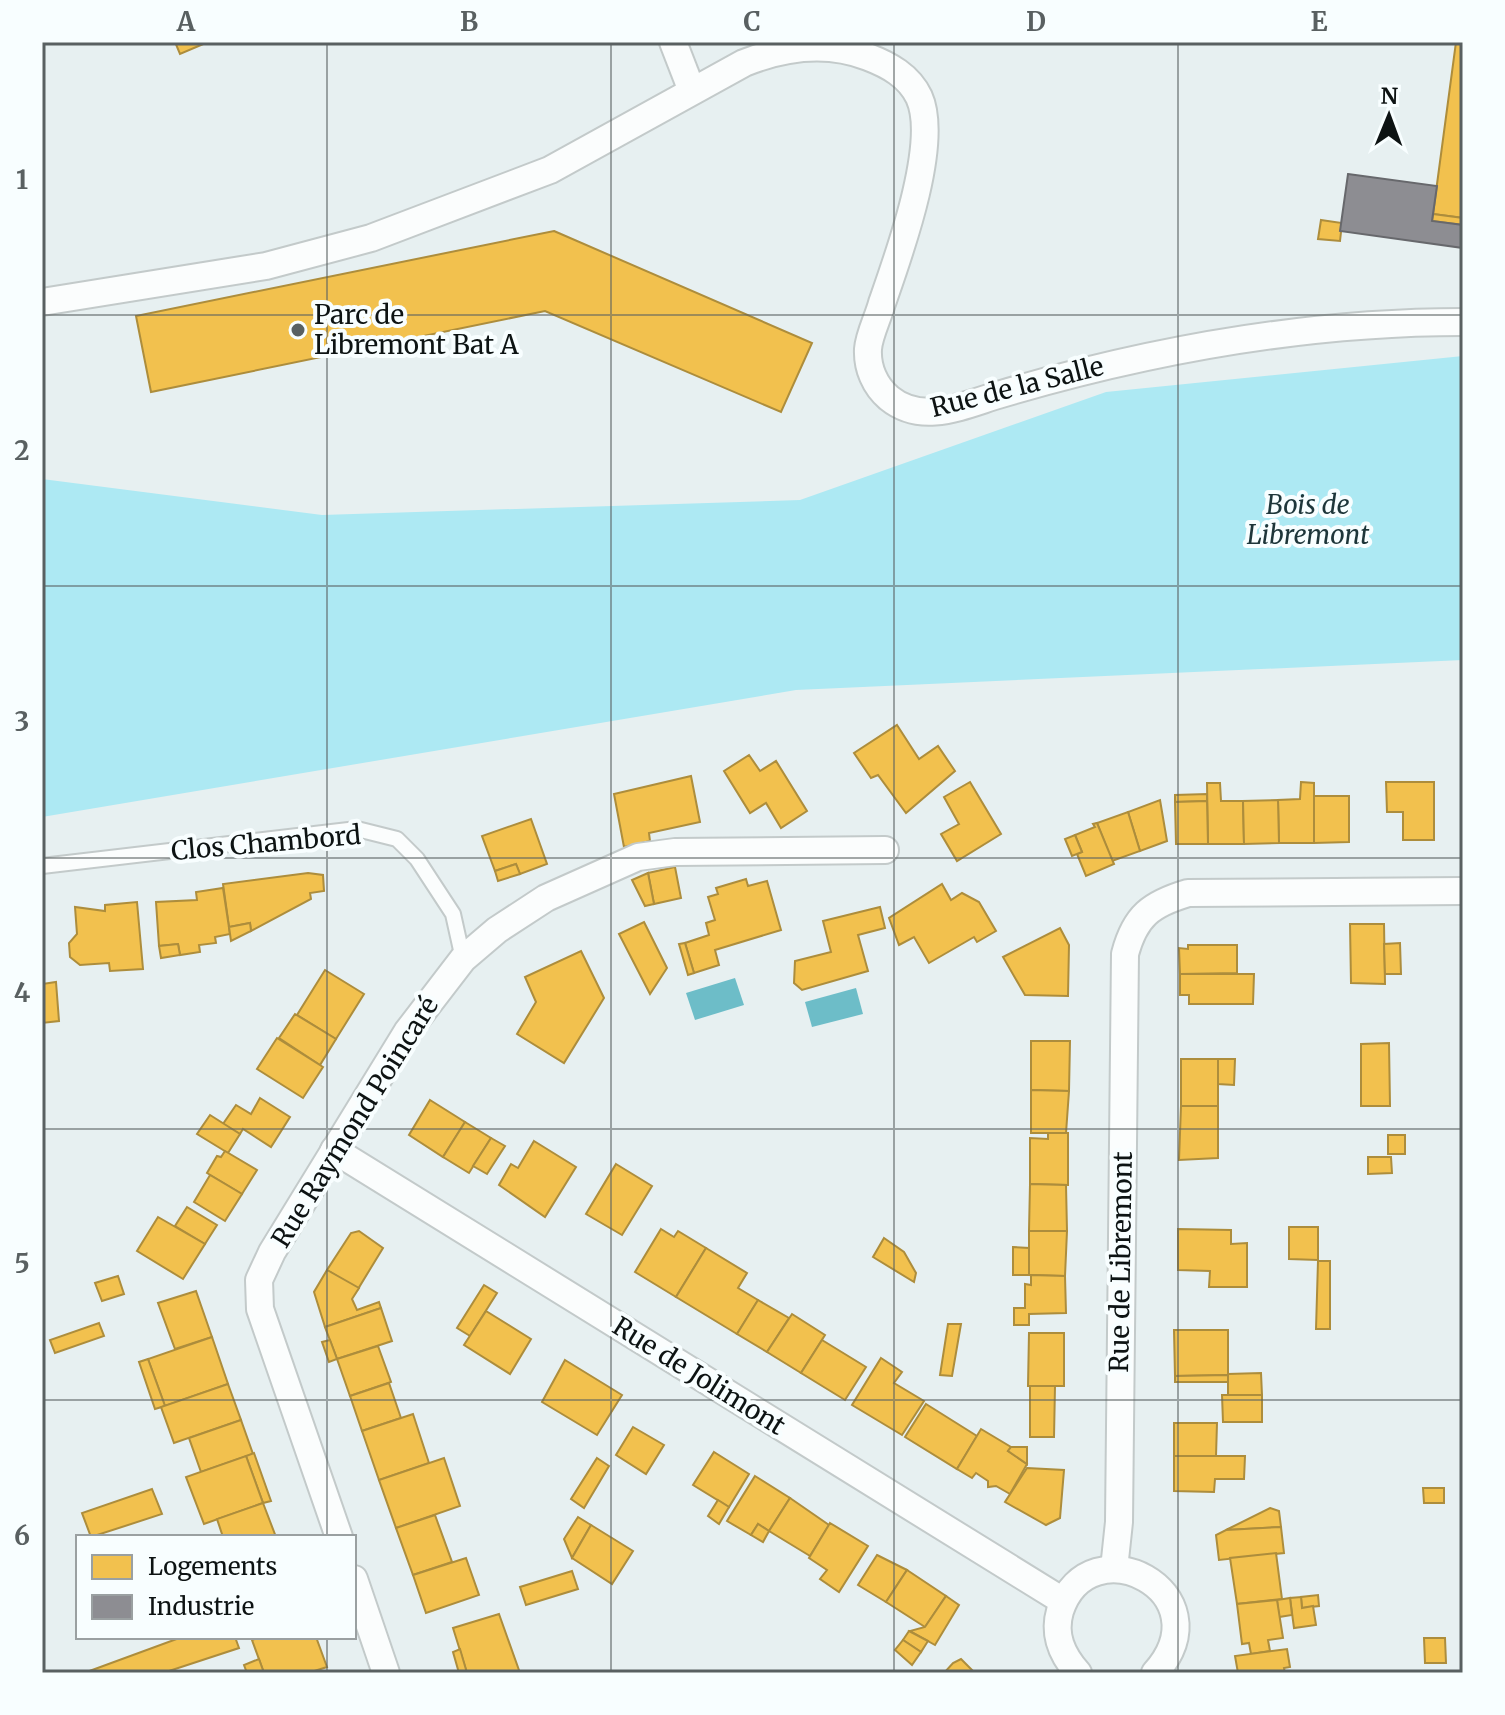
<svg xmlns="http://www.w3.org/2000/svg" width="1505" height="1715" font-family="Merriweather,serif">
  <style>
    .green { fill: #ade9f3 }
    .water { fill: #6dbdc8 }
    .homes { fill: #f2c14e; stroke: #ad8d3c; stroke-width: 2 }
    .industry { fill: #8d8d92; stroke: #67686c; stroke-width: 2 }
    .lines { fill: none; stroke-linecap: round; stroke-linejoin: round }
    .service-casing { stroke: #c3caca; stroke-width: 18 }
    .minor-casing { stroke: #c3caca; stroke-width: 30 }
    .service { stroke: #fbfdfd; stroke-width: 14 }
    .minor { stroke: #fbfdfd; stroke-width: 26 }
    .grid { fill: none; stroke: #596061; stroke-width: 2; stroke-opacity: 0.55 }
    .poi-dot { fill: #596061; stroke: #f8feff; stroke-width: 3 }
    .labels { text-anchor: middle; stroke-width: 8; stroke-linejoin: round; paint-order: stroke }
    .poi-label { font-size: 26px; fill: #0d1313; stroke: #f8feff; text-anchor: start }
    .street-label { font-size: 26px; fill: #0d1313; stroke: #f8feff }
    .park-label { font-size: 26px; font-style: italic; fill: #1e363a; stroke: #f8feff }
    .neatline { fill: none; stroke: #596061; stroke-width: 3 }
    .grid-label { font-size: 26px; text-anchor: middle; font-weight: bold; fill: #596061 }
  </style>
  <rect width="100%" height="100%" fill="#e7f0f1"/>
  <polygon class="green" points="1463,356 1463,660 796,690 42,817 42,479 322,515 800,500 1106,392"/>
  <g class="water">
    <polygon points="735,978 744,1005 695,1020 686,993"/>
    <polygon points="856,988 863,1014 812,1027 805,1002"/>
  </g>
  <g class="homes">
    <polygon points="175,42 208,42 180,54"/>
    <polygon points="1456,42 1463,42 1463,218 1433,214"/>
    <polygon points="1433,214 1463,218 1463,225 1432,221"/>
    <polygon points="1321,220 1342,223 1340,241 1318,239"/>
    <polygon points="554,231 812,343 781,412 545,311 151,392 136,316"/>
    <polygon points="897,725 919,759 938,746 955,771 906,813 878,775 871,778 854,753"/>
    <polygon points="749,755 760,771 776,761 807,811 781,828 766,803 750,813 724,771"/>
    <polygon points="691,776 700,822 649,833 650,841 624,847 614,794"/>
    <polygon points="970,782 1001,834 957,861 941,834 959,824 944,797"/>
    <polygon points="1301,782 1314,783 1314,843 1279,843 1278,800 1300,799"/>
    <polygon points="1386,782 1434,782 1434,840 1403,840 1403,812 1387,812"/>
    <polygon points="1207,783 1220,783 1221,801 1243,801 1244,844 1208,844"/>
    <polygon points="1207,794 1207,801 1175,802 1175,795"/>
    <polygon points="1314,796 1349,796 1349,842 1314,843"/>
    <polygon points="1160,800 1167,841 1140,851 1128,812"/>
    <polygon points="1278,800 1279,843 1244,844 1243,801"/>
    <polygon points="1207,801 1208,844 1176,844 1175,802"/>
    <polygon points="1128,812 1140,851 1112,861 1097,823"/>
    <polygon points="531,819 547,864 520,874 516,864 495,871 482,836"/>
    <polygon points="1097,823 1114,864 1086,876 1077,854 1082,852 1075,835 1095,827 1093,824"/>
    <polygon points="1075,835 1082,852 1072,856 1065,839"/>
    <polygon points="516,864 520,874 498,881 495,871"/>
    <polygon points="675,867 681,898 654,904 648,873"/>
    <polygon points="308,873 323,875 324,891 310,893 311,899 251,931 250,923 229,927 223,884"/>
    <polygon points="648,873 654,904 645,906 632,880"/>
    <polygon points="746,879 748,886 767,881 781,930 715,950 719,965 694,973 685,943 709,935 706,923 715,920 708,897 718,894 716,888"/>
    <polygon points="942,884 951,900 962,893 979,902 996,931 977,942 974,937 929,963 914,937 899,945 889,918"/>
    <polygon points="223,888 230,934 215,937 216,943 199,945 200,952 180,955 178,944 159,946 156,902 197,900 196,892"/>
    <polygon points="137,902 143,969 110,971 109,963 80,965 70,957 69,943 77,934 75,907 105,911 105,905"/>
    <polygon points="880,907 885,928 858,935 868,971 802,990 794,983 795,961 831,952 823,921"/>
    <polygon points="644,922 667,968 650,994 619,934"/>
    <polygon points="250,923 251,931 231,941 229,927"/>
    <polygon points="1350,924 1384,924 1385,984 1351,983"/>
    <polygon points="1060,928 1069,945 1068,996 1025,995 1003,957"/>
    <polygon points="685,943 694,973 688,975 679,944"/>
    <polygon points="1400,943 1401,974 1385,974 1384,944"/>
    <polygon points="178,944 180,955 161,958 159,946"/>
    <polygon points="1188,945 1237,945 1237,973 1180,974 1179,948 1188,949"/>
    <polygon points="581,951 604,998 564,1063 517,1034 536,1002 525,977"/>
    <polygon points="325,970 364,994 336,1039 297,1015"/>
    <polygon points="1180,974 1254,974 1253,1004 1189,1004 1189,995 1180,995"/>
    <polygon points="56,982 59,1021 42,1023 42,984"/>
    <polygon points="295,1014 336,1039 320,1065 279,1038"/>
    <polygon points="277,1038 323,1067 303,1098 257,1069"/>
    <polygon points="1031,1041 1070,1041 1069,1091 1031,1090"/>
    <polygon points="1389,1043 1390,1106 1361,1106 1361,1044"/>
    <rect x="1181" y="1059" width="37" height="47"/>
    <polygon points="1218,1059 1235,1059 1234,1085 1218,1084"/>
    <polygon points="1031,1090 1069,1091 1066,1133 1031,1133"/>
    <polygon points="260,1098 290,1117 271,1147 243,1129 240,1134 223,1124 236,1105 251,1114"/>
    <polygon points="430,1100 465,1122 443,1157 409,1135"/>
    <polygon points="1181,1106 1218,1106 1218,1158 1179,1160"/>
    <polygon points="210,1115 240,1134 228,1153 197,1134"/>
    <polygon points="465,1122 491,1138 469,1173 443,1157"/>
    <polygon points="1048,1133 1068,1133 1068,1185 1030,1184 1030,1138 1048,1139"/>
    <rect x="1388" y="1135" width="17" height="19"/>
    <polygon points="491,1138 505,1146 487,1174 473,1166"/>
    <polygon points="534,1141 576,1167 545,1217 499,1185 511,1164 518,1168"/>
    <polygon points="225,1151 257,1170 242,1194 207,1173 217,1156 221,1157"/>
    <polygon points="1368,1157 1391,1157 1392,1173 1368,1174"/>
    <polygon points="616,1164 652,1186 622,1235 586,1214"/>
    <polygon points="210,1175 242,1194 225,1221 194,1202"/>
    <polygon points="1030,1184 1066,1185 1067,1231 1029,1231"/>
    <polygon points="187,1207 217,1225 205,1244 175,1226"/>
    <polygon points="158,1217 205,1244 183,1279 137,1251"/>
    <polygon points="1289,1227 1318,1227 1318,1260 1289,1259"/>
    <polygon points="661,1229 674,1237 678,1231 706,1248 676,1297 635,1272"/>
    <polygon points="1178,1229 1231,1230 1231,1244 1247,1243 1247,1287 1209,1287 1210,1271 1178,1270"/>
    <polygon points="359,1231 383,1248 358,1289 327,1270 351,1233"/>
    <polygon points="1029,1231 1067,1231 1065,1276 1029,1275"/>
    <polygon points="884,1238 904,1252 916,1273 914,1282 873,1257"/>
    <polygon points="1013,1247 1029,1248 1029,1275 1013,1275"/>
    <polygon points="706,1248 747,1273 738,1288 758,1300 737,1334 676,1297"/>
    <polygon points="1318,1261 1330,1261 1330,1329 1316,1329"/>
    <polygon points="327,1270 359,1288 352,1299 357,1310 379,1302 381,1308 325,1327 314,1292"/>
    <polygon points="1031,1275 1065,1276 1066,1313 1029,1314 1029,1325 1014,1325 1014,1308 1025,1308 1025,1284 1031,1285"/>
    <polygon points="118,1276 124,1294 102,1301 95,1283"/>
    <polygon points="484,1285 497,1293 470,1336 457,1328"/>
    <polygon points="196,1291 212,1337 175,1349 158,1303"/>
    <polygon points="758,1300 789,1318 767,1352 737,1334"/>
    <polygon points="381,1308 392,1341 337,1359 325,1327"/>
    <polygon points="486,1311 531,1339 510,1374 464,1345"/>
    <polygon points="792,1314 825,1335 801,1373 767,1352"/>
    <polygon points="99,1323 104,1336 55,1353 50,1340"/>
    <polygon points="948,1324 961,1324 952,1376 940,1375"/>
    <polygon points="1174,1330 1228,1330 1228,1375 1175,1376"/>
    <polygon points="1029,1333 1064,1333 1064,1386 1028,1386"/>
    <polygon points="212,1337 228,1384 165,1406 148,1359"/>
    <polygon points="330,1340 337,1359 329,1362 322,1342"/>
    <polygon points="822,1340 866,1367 845,1400 801,1373"/>
    <polygon points="378,1346 391,1382 350,1396 337,1359"/>
    <polygon points="881,1358 902,1372 894,1383 924,1401 902,1435 852,1405"/>
    <polygon points="148,1359 165,1406 155,1409 139,1362"/>
    <polygon points="565,1360 622,1395 597,1435 542,1402"/>
    <polygon points="1261,1373 1262,1395 1228,1395 1228,1374"/>
    <polygon points="1228,1375 1228,1382 1175,1382 1175,1376"/>
    <polygon points="389,1383 401,1418 362,1431 350,1396"/>
    <polygon points="228,1384 241,1420 174,1443 161,1407"/>
    <polygon points="1030,1386 1055,1386 1054,1437 1030,1437"/>
    <polygon points="1222,1395 1262,1395 1262,1422 1223,1422"/>
    <polygon points="926,1404 977,1436 957,1469 905,1437"/>
    <polygon points="413,1414 429,1463 379,1480 362,1431"/>
    <polygon points="241,1420 253,1454 201,1472 189,1438"/>
    <polygon points="1174,1423 1217,1423 1216,1456 1174,1456"/>
    <polygon points="633,1427 664,1445 646,1474 616,1455"/>
    <polygon points="981,1429 1011,1447 1008,1451 1027,1464 1010,1494 996,1486 988,1487 988,1481 976,1473 972,1478 957,1469"/>
    <polygon points="1011,1447 1027,1447 1027,1464 1008,1451"/>
    <polygon points="714,1452 749,1474 729,1507 693,1485"/>
    <polygon points="254,1453 271,1501 263,1503 246,1456"/>
    <polygon points="246,1456 263,1503 204,1524 186,1477"/>
    <polygon points="1174,1456 1245,1456 1244,1479 1215,1479 1214,1492 1174,1491"/>
    <polygon points="444,1458 460,1506 396,1528 379,1480"/>
    <polygon points="597,1458 609,1466 584,1508 571,1499"/>
    <polygon points="1027,1468 1064,1470 1060,1518 1046,1525 1005,1502"/>
    <polygon points="755,1476 790,1498 769,1531 758,1524 751,1535 727,1521"/>
    <polygon points="1423,1488 1444,1488 1444,1503 1424,1503"/>
    <polygon points="152,1489 162,1514 91,1537 82,1513"/>
    <polygon points="790,1498 829,1525 810,1556 769,1531"/>
    <polygon points="718,1500 729,1507 719,1524 708,1516"/>
    <polygon points="263,1503 276,1537 223,1537 217,1519"/>
    <polygon points="1270,1508 1279,1511 1281,1527 1226,1530"/>
    <polygon points="435,1515 452,1562 413,1575 396,1528"/>
    <polygon points="578,1517 591,1525 572,1558 564,1539"/>
    <polygon points="830,1523 868,1546 839,1592 820,1579 827,1570 809,1558"/>
    <polygon points="758,1524 769,1531 763,1542 751,1535"/>
    <polygon points="591,1525 633,1551 612,1584 572,1558"/>
    <polygon points="1281,1527 1284,1553 1219,1560 1216,1535 1226,1530"/>
    <polygon points="1276,1553 1282,1599 1237,1604 1230,1558"/>
    <polygon points="877,1555 907,1570 886,1602 858,1585"/>
    <polygon points="466,1558 479,1595 426,1613 413,1575"/>
    <polygon points="907,1570 946,1596 925,1627 886,1602"/>
    <polygon points="572,1571 578,1589 526,1605 520,1587"/>
    <polygon points="1318,1595 1319,1606 1302,1608 1301,1597"/>
    <polygon points="946,1596 959,1605 935,1645 910,1631 925,1627"/>
    <polygon points="1301,1597 1302,1608 1313,1606 1316,1625 1294,1628 1290,1598"/>
    <polygon points="1290,1598 1292,1615 1279,1617 1277,1600"/>
    <polygon points="1277,1600 1283,1638 1268,1640 1270,1651 1251,1654 1249,1643 1242,1644 1237,1604"/>
    <polygon points="499,1614 520,1673 467,1673 453,1628"/>
    <polygon points="909,1631 928,1641 921,1652 903,1640"/>
    <polygon points="182,1637 235,1637 239,1648 163,1673 84,1673"/>
    <polygon points="260,1637 316,1637 327,1667 308,1673 264,1673 252,1640"/>
    <polygon points="1424,1638 1445,1638 1446,1663 1425,1663"/>
    <polygon points="903,1640 921,1652 912,1665 895,1650"/>
    <polygon points="460,1649 467,1673 459,1673 453,1652"/>
    <polygon points="1287,1649 1290,1667 1284,1668 1285,1673 1238,1673 1235,1656"/>
    <polygon points="259,1659 264,1673 247,1673 244,1665"/>
    <polygon points="961,1659 975,1673 944,1673 953,1663"/>
  </g>
  <polygon class="industry" points="1348,174 1437,186 1432,221 1463,225 1463,248 1340,231"/>
  <g class="lines">
    <g class="service-casing">
      <polyline id="service" points="42,866 357,829 397,839 417,859 453,914 463,959"/>
    </g>
    <g class="minor-casing">
      <g id="minor">
        <polyline points="673,42 692,91"/>
        <path d="M 42,302 L 266,266 L 371,238 L 550,170 L 744,63 C 784,47 827,41 868,57 C 889,65 909,76 919,97 C 940,143 898,257 882,303 C 878,318 869,335 868,349 C 867,368 875,386 889,398 C 922,425 962,406 998,395 C 1150,350 1304,322 1463,322"/>
        <polyline points="334,1150 1063,1601"/>
        <polyline points="339,1537 260,1309 259,1280 272,1252 407,1032 463,959 497,930 546,898 638,857 675,852 885,850"/>
        <path d="M 1114,1569 L 1119,1522 L 1125,954 C 1135,916 1151,904 1188,893 L 1463,891"/>
        <polyline points="354,1579 386,1673"/>
        <path d="M 1078,1673 C 1062,1655 1053,1635 1060,1611 C 1089,1522 1227,1592 1155,1673"/>
      </g>
    </g>
    <use href="#service" class="service"/>
    <use href="#minor" class="minor"/>
  </g>
  <path class="grid" d="M 327,42 L 327,1537M 611,42 L 611,1673M 894,42 L 894,1673M 1178,42 L 1178,1673M 42,315 L 1463,315M 42,586 L 1463,586M 42,858 L 1463,858M 42,1129 L 1463,1129M 42,1400 L 1463,1400M 327,1637 L 327,1673"/>
  <circle class="poi-dot" cx="298" cy="330" r="8"/>
  <g class="labels">
    <g class="poi-label">
      <text x="314" y="324">Parc de<tspan x="314" dy="30">Libremont Bat A</tspan></text>
    </g>
    <g class="street-label">
      <text transform="translate(1017 387) rotate(-14)" y="9">Rue de la Salle</text>
      <text transform="translate(266 843) rotate(-5)" y="9">Clos Chambord</text>
      <text transform="translate(355 1122) rotate(-58)" y="9">Rue Raymond Poincaré</text>
      <text transform="translate(1121 1262) rotate(-89)" y="9">Rue de Libremont</text>
      <text transform="translate(699 1376) rotate(32)" y="9">Rue de Jolimont</text>
    </g>
    <g class="park-label">
      <text x="1308" y="514">Bois de<tspan x="1308" dy="30">Libremont</tspan></text>
    </g>
  </g>
  <rect width="1505" height="1715" fill="none" stroke="#f8feff" stroke-width="88"/>
  <rect x="76" y="1535" width="280" height="104" fill="#f8feff" stroke="#9aa0a1" stroke-width="2"/>
  <rect x="92" y="1555" width="40" height="24" fill="#f2c14e" stroke="#9aa0a1" stroke-width="2"/>
  <text x="148" y="1575" font-size="24" fill="#0d1313">Logements</text>
  <rect x="92" y="1595" width="40" height="24" fill="#8d8d92" stroke="#9aa0a1" stroke-width="2"/>
  <text x="148" y="1615" font-size="24" fill="#0d1313">Industrie</text>
  <g transform="translate(1389 116) rotate(1)" stroke="#f8feff" stroke-width="6" paint-order="stroke">
  <path d="M0-6L14 30L0 20L-14 30Z" fill="#0d1313"/>
  <text y="-12" font-size="22" font-weight="bold" text-anchor="middle" fill="#0d1313">N</text>
  </g>
  <rect x="44" y="44" width="1417" height="1627" class="neatline"/>
  <g class="grid-label">
    <text x="186" y="31">A</text>
    <text x="469" y="31">B</text>
    <text x="752" y="31">C</text>
    <text x="1036" y="31">D</text>
    <text x="1319" y="31">E</text>
    <text x="22" y="189">1</text>
    <text x="22" y="460">2</text>
    <text x="22" y="731">3</text>
    <text x="22" y="1002">4</text>
    <text x="22" y="1273">5</text>
    <text x="22" y="1545">6</text>
  </g>
</svg>
